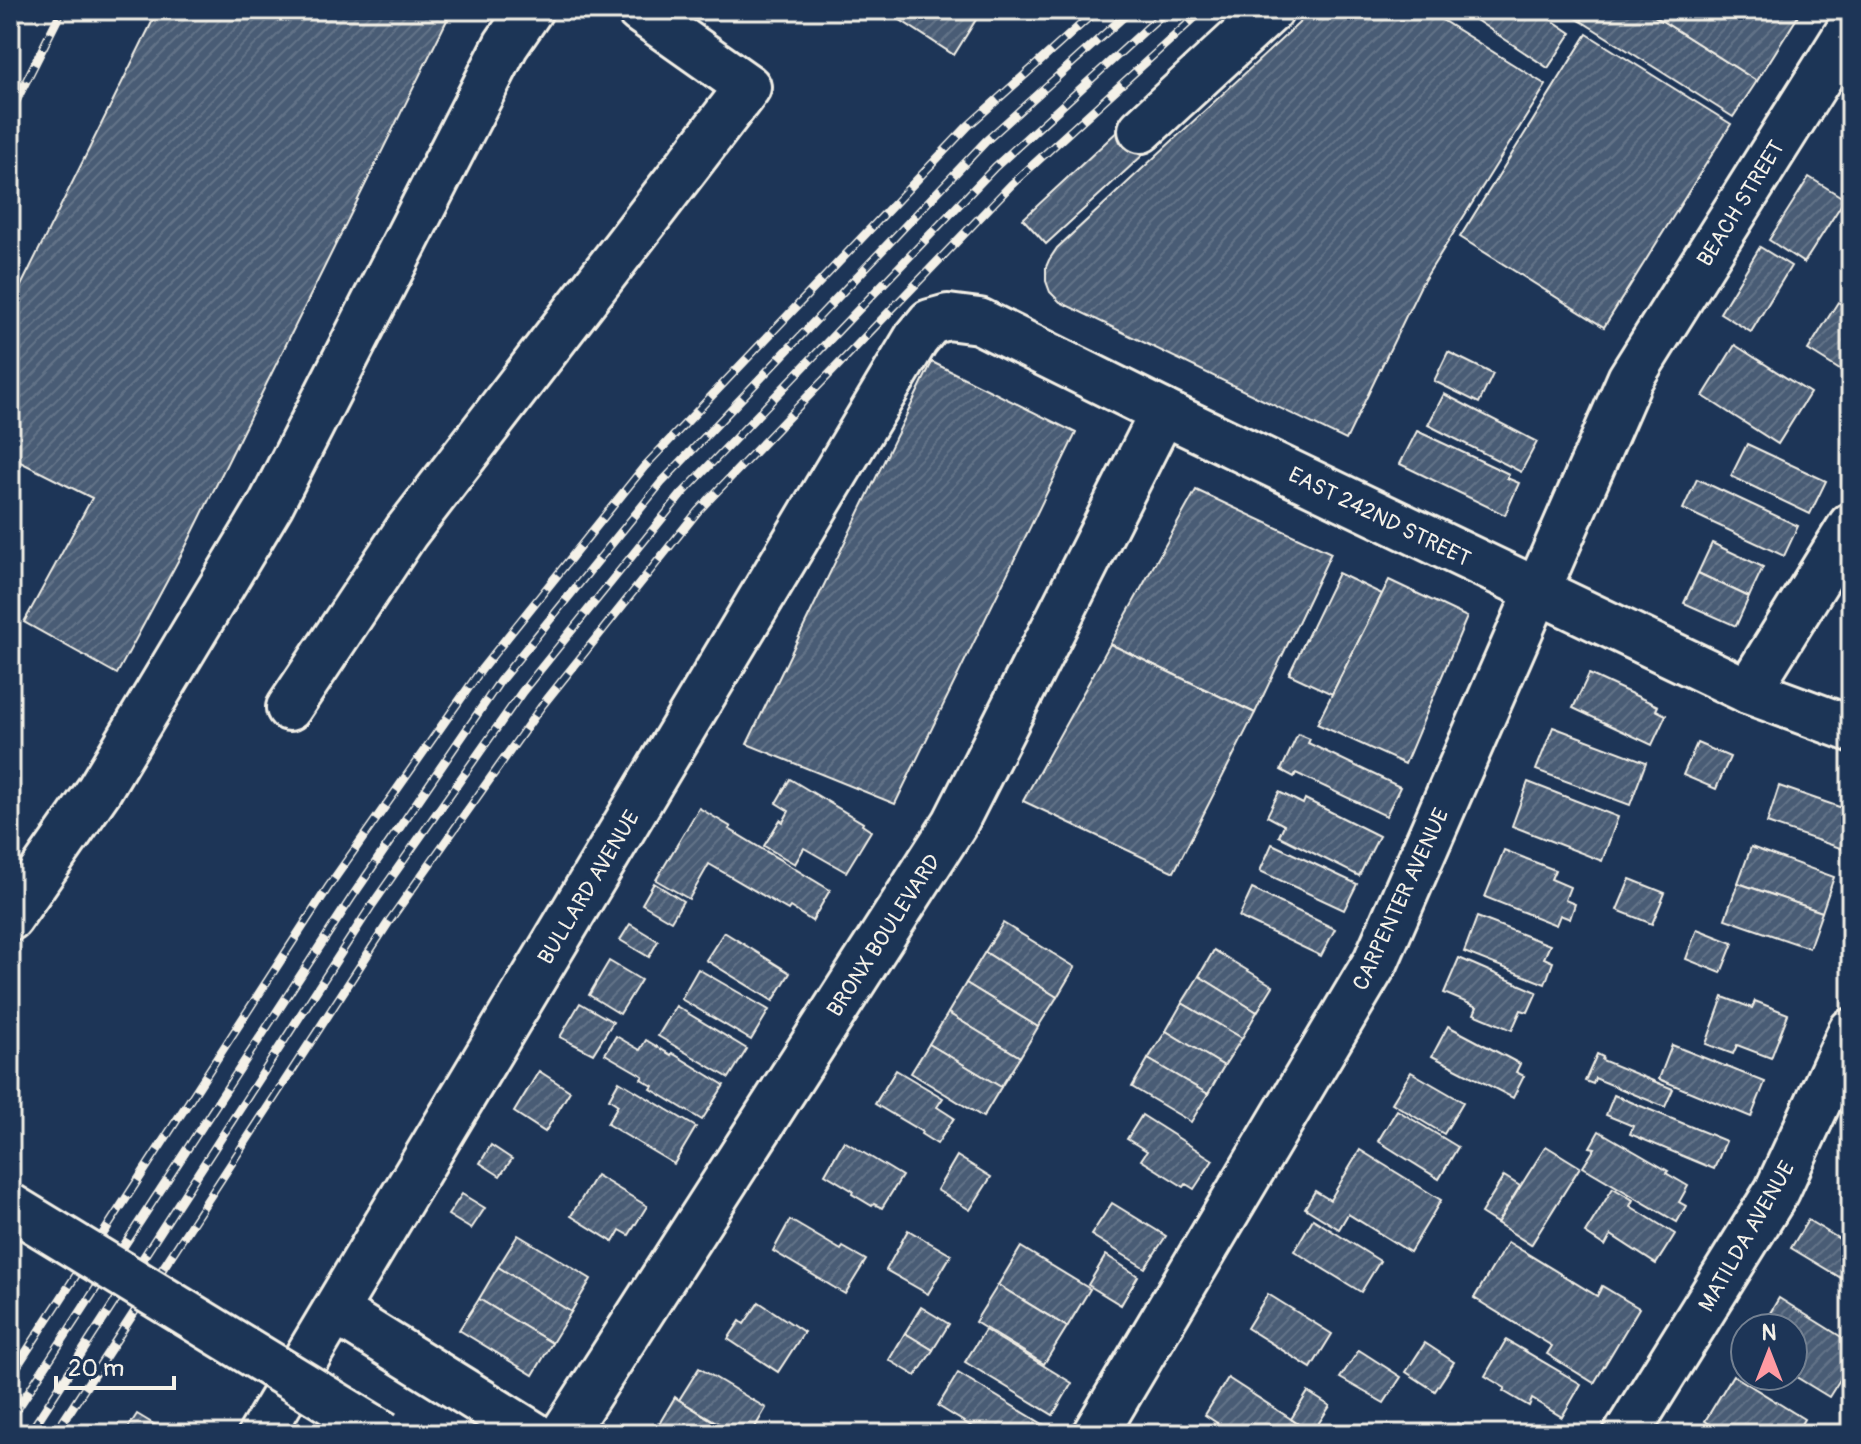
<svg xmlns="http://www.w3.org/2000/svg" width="1861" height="1444" font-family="Pangolin,sans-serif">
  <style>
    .building { fill: url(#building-hatch); stroke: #f4f1e8; stroke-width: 2 }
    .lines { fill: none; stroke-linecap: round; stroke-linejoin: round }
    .minor-casing { stroke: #f4f1e8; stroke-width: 50 }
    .minor { stroke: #1d3557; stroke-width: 44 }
    .rail-casing { stroke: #f4f1e8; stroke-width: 9 }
    .rail { stroke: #1d3557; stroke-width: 6; stroke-dasharray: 18; stroke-linecap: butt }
    .minor-bridge-casing { stroke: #f4f1e8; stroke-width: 50; stroke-linecap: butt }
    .minor-bridge { stroke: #1d3557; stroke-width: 44 }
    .labels { text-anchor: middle; stroke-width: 6; stroke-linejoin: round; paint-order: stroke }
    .street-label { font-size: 22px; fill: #f4f1e8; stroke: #1d3557 }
  </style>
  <defs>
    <pattern id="building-hatch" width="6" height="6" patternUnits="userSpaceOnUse" patternTransform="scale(2)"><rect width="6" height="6" fill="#485b74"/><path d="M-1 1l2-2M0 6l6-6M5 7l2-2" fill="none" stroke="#637388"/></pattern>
  </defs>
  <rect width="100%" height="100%" fill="#1d3557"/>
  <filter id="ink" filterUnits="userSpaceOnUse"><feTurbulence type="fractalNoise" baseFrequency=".0125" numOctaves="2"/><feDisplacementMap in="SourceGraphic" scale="16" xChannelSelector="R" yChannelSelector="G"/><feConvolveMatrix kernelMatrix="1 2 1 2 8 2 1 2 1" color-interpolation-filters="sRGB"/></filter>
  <g filter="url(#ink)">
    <g class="building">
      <polygon points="158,10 452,10 186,546 117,674 24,622 92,498 10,457 10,308"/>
      <polygon points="885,10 982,10 954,55"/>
      <polygon points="1313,10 1426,10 1546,85 1421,285 1346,440 1060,302 1050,292 1046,281 1046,267 1049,260 1057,248"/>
      <polygon points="1461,10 1537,10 1571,33 1548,68"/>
      <polygon points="1564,10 1588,10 1581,21"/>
      <polygon points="1588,10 1645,10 1757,81 1733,117 1581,21"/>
      <polygon points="1645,10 1802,10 1757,81"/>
      <polygon points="1587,34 1731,124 1604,327 1460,237"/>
      <polygon points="1121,128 1144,154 1046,244 1023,219"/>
      <polygon points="1809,177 1845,199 1804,263 1769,240"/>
      <polygon points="1760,247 1791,266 1751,332 1720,313"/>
      <polygon points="1838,302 1851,310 1851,377 1808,350"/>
      <polygon points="1735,345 1810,393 1778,444 1703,396"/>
      <polygon points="1448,352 1493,374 1479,403 1434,381"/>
      <polygon points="932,362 1076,433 895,804 747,744"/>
      <polygon points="1444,394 1537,442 1521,472 1428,425"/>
      <polygon points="1417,431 1509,474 1507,478 1519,483 1505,515 1400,464"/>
      <polygon points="1747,444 1826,481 1810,514 1731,476"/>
      <polygon points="1697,479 1798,526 1784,556 1683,509"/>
      <polygon points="1196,490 1331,553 1255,713 1110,644"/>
      <polygon points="1712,543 1763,567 1749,597 1698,573"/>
      <polygon points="1338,573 1382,594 1332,694 1289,674"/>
      <polygon points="1698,573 1749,597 1736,626 1684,603"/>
      <polygon points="1389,580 1467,617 1405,764 1317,724"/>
      <polygon points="1110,644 1255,713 1174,872 1023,801"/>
      <polygon points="1589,674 1658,706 1656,710 1666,715 1652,745 1573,708"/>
      <polygon points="1553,727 1646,762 1630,805 1536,770"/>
      <polygon points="1298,734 1310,739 1308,743 1400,787 1386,816 1296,773 1294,777 1281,770"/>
      <polygon points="1697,743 1730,757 1716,789 1683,775"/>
      <polygon points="790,779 863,823 862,825 871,831 846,872 804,848 795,864 764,846 780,820 783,822 789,811 776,803"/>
      <polygon points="1528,782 1618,817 1602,861 1512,826"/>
      <polygon points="1779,786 1851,811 1851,844 1849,851 1767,823"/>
      <polygon points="1279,792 1303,804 1305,799 1379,836 1359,876 1279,836 1284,825 1267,816"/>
      <polygon points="699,808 731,827 729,829 830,890 812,921 790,907 788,910 709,864 689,899 656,880"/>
      <polygon points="1272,844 1357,884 1344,910 1260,871"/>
      <polygon points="1751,847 1834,877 1822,912 1738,883"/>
      <polygon points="1504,850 1555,870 1551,879 1570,887 1565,900 1575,904 1570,919 1560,915 1556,925 1485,897"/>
      <polygon points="1630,879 1665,893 1652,924 1617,910"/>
      <polygon points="654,883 683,901 671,921 642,904"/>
      <polygon points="1738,883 1822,912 1809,948 1725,919"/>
      <polygon points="1252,889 1335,929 1321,956 1239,917"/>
      <polygon points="1477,917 1550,945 1544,958 1553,962 1545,984 1464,952"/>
      <polygon points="1003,923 1075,967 1057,997 985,952"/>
      <polygon points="630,924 658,941 649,957 620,940"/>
      <polygon points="1697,929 1733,943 1721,973 1686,959"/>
      <polygon points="724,932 790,973 773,1001 706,960"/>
      <polygon points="1214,950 1273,986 1257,1012 1199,976"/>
      <polygon points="985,952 1057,997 1038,1027 966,983"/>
      <polygon points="1459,958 1537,992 1528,1012 1521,1010 1512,1030 1474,1014 1477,1007 1444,993"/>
      <polygon points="609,961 641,980 620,1014 589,995"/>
      <polygon points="698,969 769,1010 751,1040 681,999"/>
      <polygon points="1199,976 1257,1012 1242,1038 1182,1003"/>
      <polygon points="966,983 1038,1027 1020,1057 948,1013"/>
      <polygon points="1723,997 1752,1008 1755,1001 1788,1014 1771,1058 1737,1045 1733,1054 1706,1044"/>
      <polygon points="580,1003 613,1022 593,1054 560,1037"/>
      <polygon points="1182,1003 1242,1038 1224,1066 1166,1031"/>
      <polygon points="676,1006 747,1049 729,1078 658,1036"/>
      <polygon points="948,1013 1020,1057 1001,1087 929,1044"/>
      <polygon points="1448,1026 1520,1064 1516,1072 1524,1076 1513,1098 1432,1056"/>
      <polygon points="1166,1031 1224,1066 1208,1094 1148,1059"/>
      <polygon points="616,1036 640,1050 646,1040 671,1055 672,1053 724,1085 702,1120 651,1089 653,1086 641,1079 643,1076 605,1054"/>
      <polygon points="929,1044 1001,1087 983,1117 911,1073"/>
      <polygon points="1672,1045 1765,1082 1751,1117 1659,1079"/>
      <polygon points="1597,1054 1603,1057 1602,1060 1673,1089 1665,1107 1595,1078 1593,1084 1585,1081"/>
      <polygon points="1148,1059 1208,1094 1191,1122 1132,1087"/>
      <polygon points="896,1070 943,1098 937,1107 954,1118 937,1144 921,1134 922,1132 875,1104"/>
      <polygon points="539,1071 570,1091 545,1132 514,1112"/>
      <polygon points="1411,1072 1463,1102 1444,1134 1392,1103"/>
      <polygon points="619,1081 696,1127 674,1164 607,1124 618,1105 609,1099"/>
      <polygon points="1614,1095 1726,1141 1714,1169 1630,1134 1633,1126 1606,1115"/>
      <polygon points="1397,1110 1458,1147 1439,1179 1378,1141"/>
      <polygon points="1142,1115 1213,1160 1194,1189 1186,1184 1184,1187 1141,1160 1147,1151 1127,1139"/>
      <polygon points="1599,1131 1668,1171 1666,1173 1688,1186 1679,1202 1686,1206 1677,1222 1583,1167 1595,1148 1590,1147"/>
      <polygon points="844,1141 902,1176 882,1208 874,1204 872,1206 852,1194 853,1191 825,1174"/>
      <polygon points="491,1145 512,1159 500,1176 480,1163"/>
      <polygon points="1546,1146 1580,1167 1531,1245 1497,1223"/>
      <polygon points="1360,1150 1441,1200 1410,1252 1348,1214 1339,1229 1305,1208 1315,1191 1330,1200"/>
      <polygon points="957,1156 991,1177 970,1210 937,1190"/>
      <polygon points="596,1175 647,1206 629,1235 620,1230 613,1242 571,1216"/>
      <polygon points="1504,1176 1520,1186 1497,1223 1481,1213"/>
      <polygon points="1613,1188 1633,1200 1630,1206 1675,1234 1656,1264 1611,1235 1605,1246 1585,1233"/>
      <polygon points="462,1194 485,1208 471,1229 448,1215"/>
      <polygon points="1112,1203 1166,1236 1145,1268 1091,1235"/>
      <polygon points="1313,1219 1380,1261 1361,1292 1294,1251"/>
      <polygon points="790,1220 841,1250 843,1247 866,1260 845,1294 773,1251"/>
      <polygon points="1808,1220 1851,1246 1851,1284 1791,1248"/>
      <polygon points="908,1230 951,1255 928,1294 886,1270"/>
      <polygon points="518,1235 591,1279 571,1312 498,1267"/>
      <polygon points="1508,1242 1597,1296 1602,1286 1639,1308 1594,1383 1547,1354 1552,1346 1474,1298"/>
      <polygon points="1021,1247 1090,1289 1067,1327 998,1285"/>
      <polygon points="1106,1255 1138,1276 1121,1305 1088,1285"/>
      <polygon points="498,1267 571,1312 552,1343 479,1299"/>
      <polygon points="998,1285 1067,1327 1044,1364 975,1322"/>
      <polygon points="1268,1294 1332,1334 1311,1368 1247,1328"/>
      <polygon points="1779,1298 1851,1343 1851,1362 1829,1397 1793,1375 1793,1328 1761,1328"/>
      <polygon points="479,1299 552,1343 533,1375 459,1330"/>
      <polygon points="759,1302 804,1332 778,1372 728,1339 740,1321 744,1324"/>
      <polygon points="921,1307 949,1324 933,1350 905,1333"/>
      <polygon points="985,1330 1072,1383 1053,1415 965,1362"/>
      <polygon points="905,1333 933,1350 916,1376 889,1360"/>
      <polygon points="1506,1340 1581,1384 1562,1417 1532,1399 1529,1406 1503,1391 1505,1388 1485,1376"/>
      <polygon points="1425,1343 1454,1362 1435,1391 1406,1372"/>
      <polygon points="1359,1350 1401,1377 1384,1403 1340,1378"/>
      <polygon points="699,1368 766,1408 751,1434 737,1434 679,1400"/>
      <polygon points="958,1373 1046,1426 1041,1434 984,1434 938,1406"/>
      <polygon points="1733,1375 1804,1419 1797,1431 1791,1427 1787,1434 1726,1434 1705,1421"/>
      <polygon points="1228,1378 1291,1419 1312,1434 1234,1434 1205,1415"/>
      <polygon points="1308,1392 1330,1406 1312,1433 1291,1419"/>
      <polygon points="675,1397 679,1400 734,1434 663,1434 656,1429"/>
      <polygon points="137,1414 170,1434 124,1434"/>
      <polygon points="1457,1423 1477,1434 1451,1434"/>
    </g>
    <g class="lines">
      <g class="minor-casing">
        <g id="minor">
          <polyline points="1141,130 1271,10"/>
          <polyline points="1748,691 1851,525"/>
          <polyline points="289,708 406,532 748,87 639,10"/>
          <polyline points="10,918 99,790 271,504 506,45 530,10"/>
          <polyline points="335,1311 533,1434"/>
          <polyline points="261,1434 916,339 930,322 948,317 979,321 1163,412 1748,691 1851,729"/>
          <polyline points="563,1434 955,823 1163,412"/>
          <polyline points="1095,1434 1376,961 1630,379 1851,27"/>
          <polyline points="1626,1434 1777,1191 1851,1031"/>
        </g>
      </g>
      <use href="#minor" class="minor"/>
      <g class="rail-casing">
        <g id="rail">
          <polyline points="10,113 62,10"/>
          <polyline points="10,1377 329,886 481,670 644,467 968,126 1097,10"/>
          <polyline points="10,1420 352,897 500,681 661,483 986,141 1131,10"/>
          <polyline points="29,1434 370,908 522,692 681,495 995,167 1167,10"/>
          <polyline points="55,1434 390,920 541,707 698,511 1011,185 1203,10"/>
        </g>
      </g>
      <use href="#rail" class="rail"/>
      <g class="minor-bridge-casing">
        <polyline id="minor-bridge" points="10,1206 384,1434"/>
      </g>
      <use href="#minor-bridge" class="minor-bridge"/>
    </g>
  </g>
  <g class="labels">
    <g class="street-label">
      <text transform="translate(1740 203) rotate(-58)" y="8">BEACH STREET</text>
      <text transform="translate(1380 516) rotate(26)" y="8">EAST 242ND STREET</text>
      <text transform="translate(588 887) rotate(-59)" y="8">BULLARD AVENUE</text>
      <text transform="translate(1400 899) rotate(-65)" y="8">CARPENTER AVENUE</text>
      <text transform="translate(883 935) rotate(-57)" y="8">BRONX BOULEVARD</text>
      <text transform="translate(1746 1236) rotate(-60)" y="8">MATILDA AVENUE</text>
    </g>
  </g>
  <rect width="1861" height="1444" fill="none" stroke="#1d3557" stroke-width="40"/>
  <rect x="20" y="20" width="1821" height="1404" fill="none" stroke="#f4f1e8" stroke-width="3" filter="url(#ink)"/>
  <g transform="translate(1769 1352)"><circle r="38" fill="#1d3557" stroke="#738091" stroke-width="2"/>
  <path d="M0-6L14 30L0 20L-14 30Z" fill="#ff9aa2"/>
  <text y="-12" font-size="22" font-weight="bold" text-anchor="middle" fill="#f4f1e8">N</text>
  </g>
  <path d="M56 1376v12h118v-12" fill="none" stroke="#f4f1e8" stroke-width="4"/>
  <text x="68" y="1376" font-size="24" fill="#f4f1e8" stroke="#1d3557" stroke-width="6" paint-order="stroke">20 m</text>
</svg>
